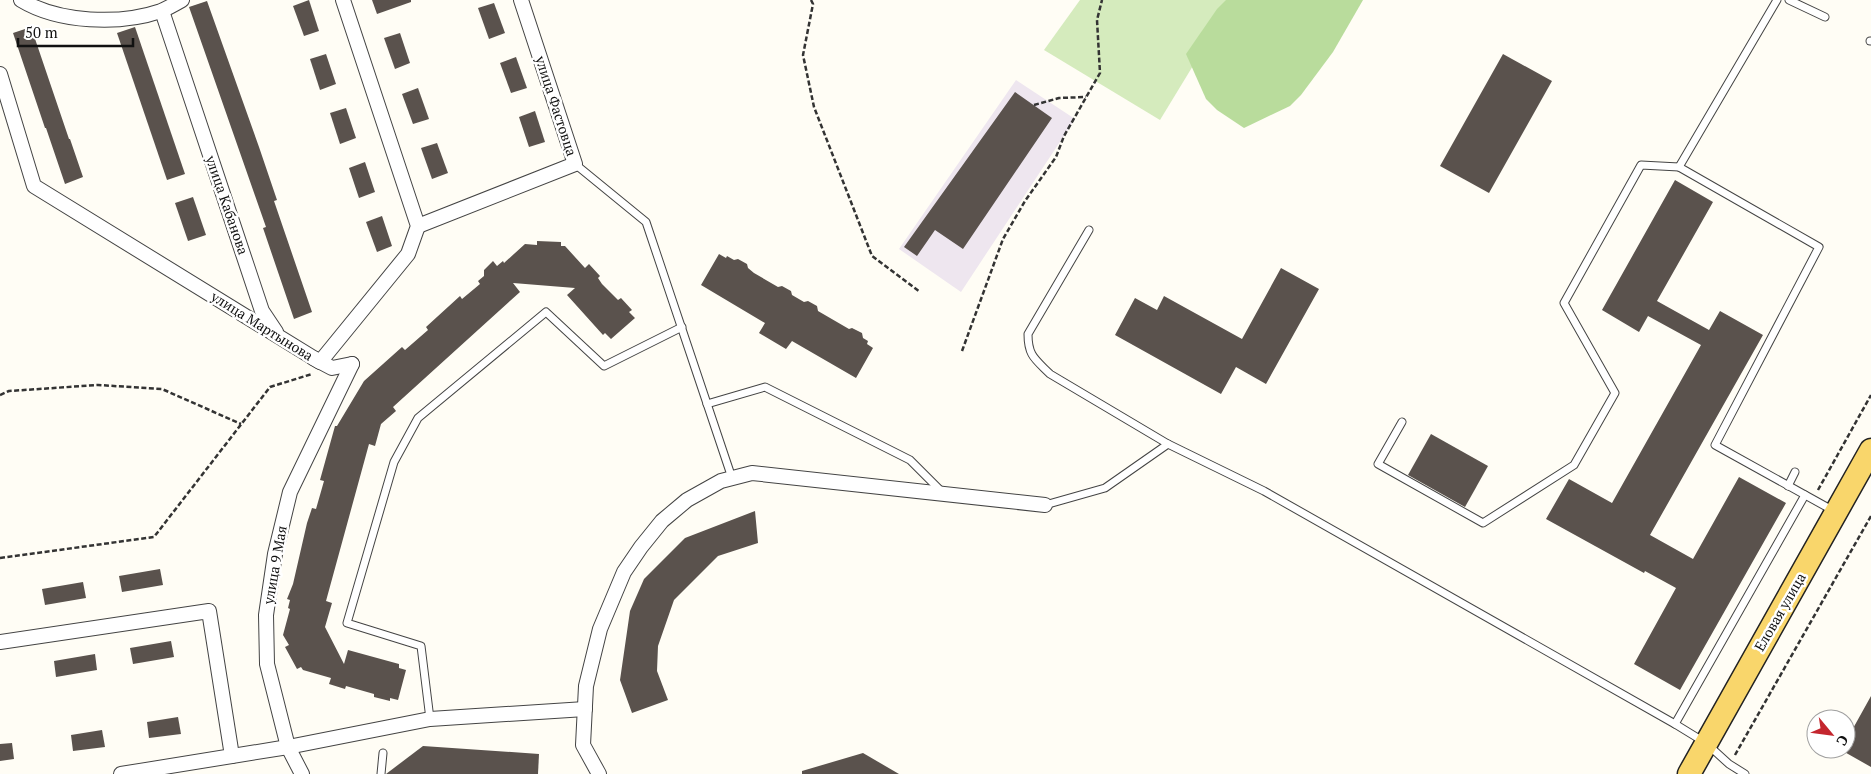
<svg xmlns="http://www.w3.org/2000/svg" width="1871" height="774" font-family="'PT Serif',serif">
  <style>
    .industrial { fill: #eee6ef }
    .green { fill: #d5ebbd }
    .forest { fill: #b9dc9c }
    .building { fill: #5a524d }
    .lines { fill: none; stroke-linecap: round; stroke-linejoin: round }
    .service-casing { stroke: #444; stroke-width: 9 }
    .minor-casing { stroke: #444; stroke-width: 16 }
    .primary-casing { stroke: #222; stroke-width: 25 }
    .path { stroke: #333; stroke-width: 2.5; stroke-dasharray: 5 2.5; stroke-linecap: butt }
    .service { stroke: #fff; stroke-width: 7 }
    .minor { stroke: #fff; stroke-width: 14 }
    .primary { stroke: #f9d66b; stroke-width: 22 }
    .labels { text-anchor: middle; stroke-width: 5; stroke-linejoin: round; paint-order: stroke }
    .street-label { font-size: 14px; fill: #111; stroke: #fff }
  </style>
  <rect width="100%" height="100%" fill="#fffdf5"/>
  <polygon class="industrial" points="1016,80 1075,119 961,292 899,249"/>
  <polygon class="green" points="1080,0 1233,0 1160,120 1044,50"/>
  <polygon class="forest" points="1226,0 1363,0 1333,52 1301,95 1290,106 1244,128 1217,110 1206,99 1186,54 1217,9"/>
  <g class="building">
    <polygon points="309,0 319,31 304,36 293,6"/>
    <polygon points="372,0 411,0 411,2 377,14"/>
    <polygon points="207,1 259,147 277,200 274,201 312,312 294,319 263,228 266,227 189,7"/>
    <polygon points="494,3 505,33 489,39 478,8"/>
    <polygon points="31,27 69,139 70,139 83,177 65,184 46,128 45,128 13,33"/>
    <polygon points="135,27 185,174 167,180 117,33"/>
    <polygon points="400,33 410,63 395,69 384,38"/>
    <polygon points="326,54 336,84 320,90 310,59"/>
    <polygon points="1503,54 1552,81 1489,193 1440,166"/>
    <polygon points="516,57 527,88 511,93 500,63"/>
    <polygon points="418,88 429,119 413,124 402,94"/>
    <polygon points="1015,92 1052,118 963,249 935,230 917,256 904,247"/>
    <polygon points="346,108 356,138 340,144 330,113"/>
    <polygon points="535,111 545,142 529,147 519,117"/>
    <polygon points="437,143 448,173 432,179 421,148"/>
    <polygon points="365,162 375,192 359,198 349,168"/>
    <polygon points="1675,180 1713,202 1657,301 1709,330 1720,311 1763,335 1650,535 1693,559 1739,477 1786,503 1680,690 1634,664 1676,588 1645,571 1644,573 1546,519 1569,479 1612,503 1701,345 1648,316 1639,332 1602,310"/>
    <polygon points="193,197 206,235 188,241 175,203"/>
    <polygon points="382,216 392,246 377,252 366,222"/>
    <polygon points="537,241 561,242 561,246 565,246 585,268 589,264 600,276 598,278 602,284 618,300 621,298 632,310 629,312 635,318 611,339 605,333 603,335 567,295 575,288 513,283 520,292 393,407 396,411 381,424 375,446 369,444 326,601 332,603 325,627 344,664 348,650 399,664 399,668 406,670 398,700 390,698 390,701 374,697 374,694 346,686 345,689 329,684 331,678 303,670 301,667 297,669 285,647 289,645 283,635 290,609 288,608 290,600 287,599 293,584 307,523 312,508 316,509 324,481 320,480 335,426 337,426 364,381 402,347 405,350 428,330 426,327 460,296 462,299 480,284 478,281 484,276 484,270 493,261 497,266 503,261 504,263 525,244 537,245"/>
    <polygon points="719,254 726,258 727,256 734,260 738,259 747,264 748,268 754,273 778,287 782,286 791,291 792,295 804,302 808,301 817,306 818,311 849,329 852,328 862,333 863,338 868,341 867,344 873,348 856,378 792,341 786,349 759,333 765,323 701,285"/>
    <polygon points="1281,268 1319,289 1266,384 1236,367 1221,394 1115,335 1135,298 1157,310 1164,296 1242,339"/>
    <polygon points="1431,434 1488,466 1465,507 1408,475"/>
    <polygon points="755,511 758,543 718,556 674,600 658,646 657,671 668,700 632,713 620,680 630,611 644,579 685,538"/>
    <polygon points="160,569 163,585 122,592 119,576"/>
    <polygon points="83,582 86,598 45,605 42,589"/>
    <polygon points="171,641 174,657 133,664 130,648"/>
    <polygon points="95,654 97,670 56,677 54,661"/>
    <polygon points="1871,696 1871,767 1841,750 1846,749 1846,741"/>
    <polygon points="178,717 181,734 149,738 147,722"/>
    <polygon points="102,730 105,747 73,751 71,735"/>
    <polygon points="12,743 14,759 0,761 0,744"/>
    <polygon points="423,746 539,754 538,774 386,774"/>
    <polygon points="863,753 899,774 802,774 802,771"/>
  </g>
  <g class="lines">
    <g class="service-casing">
      <g id="service">
        <polyline points="1777,0 1679,167 1819,247 1715,445 1834,511"/>
        <polyline points="1789,0 1825,17"/>
        <polyline points="1870,41 1871,41"/>
        <polyline points="575,164 646,222 732,478"/>
        <path d="M 1089,230 L 1028,334 C 1028,356 1035,359 1050,374 L 1168,444 L 1264,491 L 1675,724 L 1706,743 L 1729,764 L 1745,774"/>
        <polyline points="707,404 765,387 910,460 942,492"/>
        <polyline points="1402,422 1378,464 1483,523 1574,465 1615,393 1564,303 1641,165 1679,167"/>
        <polyline points="1788,486 1795,472"/>
        <polyline points="1045,505 1105,488 1168,444"/>
        <polyline points="430,719 421,646 347,623 394,462 418,418 546,312 604,366 682,327"/>
        <polyline points="1675,724 1805,495"/>
        <polyline points="381,774 383,753"/>
      </g>
    </g>
    <g class="minor-casing">
      <g id="minor">
        <path d="M 21,0 C 59,23 120,25 161,11 C 168,8 175,4 182,0"/>
        <polyline points="162,11 262,311 276,332"/>
        <polyline points="0,74 34,186 320,362 408,254 418,226 343,0"/>
        <polyline points="418,226 575,164 521,0"/>
        <polyline points="313,358 332,368 352,364"/>
        <polyline points="0,642 209,611 232,756"/>
        <polyline points="121,774 288,747 430,719 585,709"/>
        <polyline points="302,774 288,747 267,664 266,615 275,554 290,492 352,364"/>
        <polyline points="599,774 583,745 586,686 600,629 624,572 641,547 662,521 687,500 721,481 752,473 1045,505"/>
      </g>
    </g>
    <g class="primary-casing">
      <polyline id="primary" points="1689,774 1871,450"/>
    </g>
    <g class="path">
      <polyline points="811,0 813,4 803,55 814,107 872,256 920,292"/>
      <polyline points="1034,105 1059,98 1086,97"/>
      <polyline points="962,351 1003,239 1025,201 1056,157 1064,136 1100,73 1097,20 1102,0"/>
      <polyline points="0,395 9,391 98,385 162,389 241,424"/>
      <polyline points="1818,490 1871,395"/>
      <polyline points="0,558 154,537 270,387 312,374"/>
      <polyline points="1735,755 1871,516"/>
    </g>
    <use href="#service" class="service"/>
    <use href="#minor" class="minor"/>
    <use href="#primary" class="primary"/>
  </g>
  <g class="labels">
    <g class="street-label">
      <text transform="translate(556 106) rotate(72)" y="5">улица Фастовца</text>
      <text transform="translate(227 205) rotate(71)" y="5">улица Кабанова</text>
      <text transform="translate(262 326) rotate(32)" y="5">улица Мартынова</text>
      <text transform="translate(275 565) rotate(-80)" y="5">улица 9 Мая</text>
      <text transform="translate(1780 612) rotate(-60)" y="5">Еловая улица</text>
    </g>
  </g>
  <g transform="translate(1831 734) rotate(119)"><circle r="24" fill="#ffffff" stroke="#a0a0a0"/>
  <path d="M0-4L9 19L0 12L-9 19Z" fill="#c4262e"/>
  <text y="-8" font-size="14" font-weight="bold" text-anchor="middle" fill="#111111">С</text>
  </g>
  <path d="M18 38v8h115v-8" fill="none" stroke="#111111" stroke-width="2.5"/>
  <text x="25" y="38" font-size="15" fill="#111111" stroke="#ffffff" stroke-width="4" paint-order="stroke">50 m</text>
</svg>
